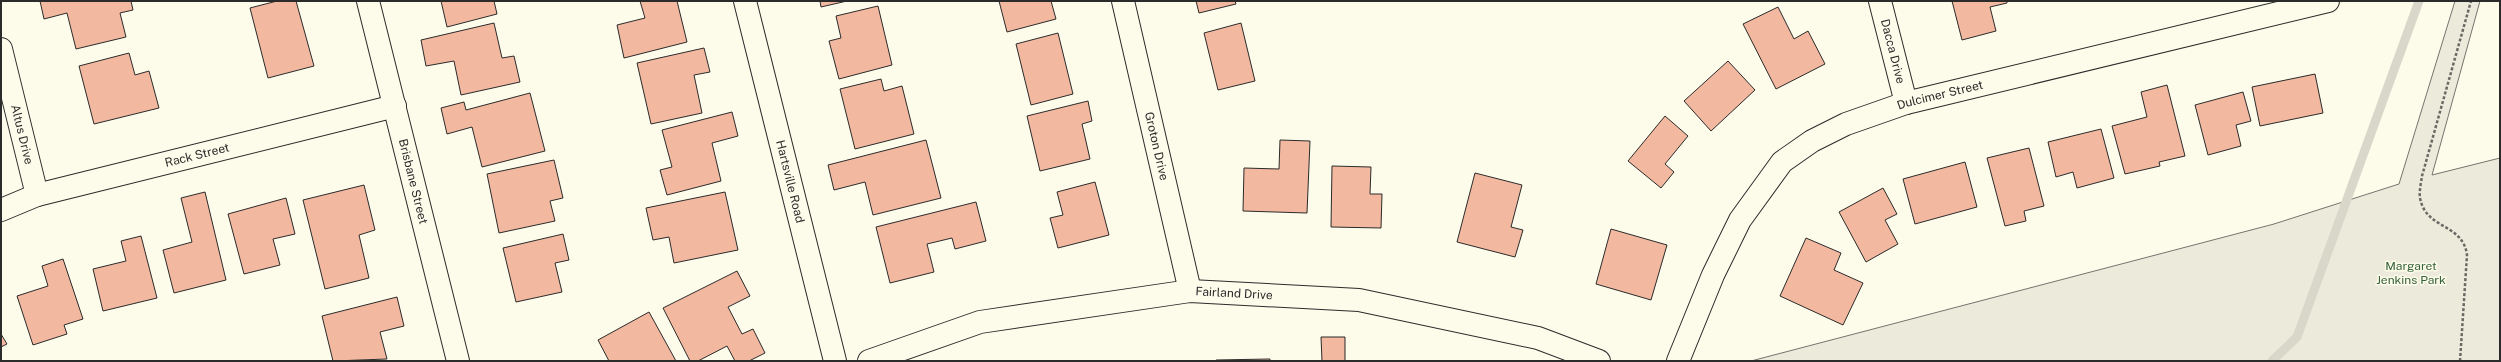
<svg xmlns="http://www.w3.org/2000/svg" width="2501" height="362" font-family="'Public Sans',sans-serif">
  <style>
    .green { fill: #ecebdb; stroke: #74746e }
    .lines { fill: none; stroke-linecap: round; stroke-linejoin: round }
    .stream { stroke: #d8d7c9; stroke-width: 9 }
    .building { fill: #f2b8a0; stroke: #2b2b2b }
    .minor-casing { stroke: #2b2b2b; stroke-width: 24 }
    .path { stroke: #6a6964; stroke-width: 2.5; stroke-dasharray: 3 2; stroke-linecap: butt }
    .minor { stroke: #fdfbea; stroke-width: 22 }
    .labels { text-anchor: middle; stroke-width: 3; stroke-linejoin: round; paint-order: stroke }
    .street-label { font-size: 12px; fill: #2b2b2b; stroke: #fdfbea }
    .park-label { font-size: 12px; fill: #34623c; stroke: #fdfbea }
  </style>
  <rect width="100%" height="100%" fill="#fdfbea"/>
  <polygon class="green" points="2455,1 2480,1 2432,175 2500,158 2500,361 1751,361 2274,224 2399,184"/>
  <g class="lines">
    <polyline class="stream" points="2272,361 2297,337 2419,1"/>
  </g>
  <g class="building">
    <polygon points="40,1 131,1 133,10 120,13 126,37 76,49 67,13 44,19"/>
    <polygon points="277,1 296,1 314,66 268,78 250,8"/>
    <polygon points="441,1 494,1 497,14 447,27"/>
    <polygon points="640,1 677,1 687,42 624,58 617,25 645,18"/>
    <polygon points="820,1 847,1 821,7"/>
    <polygon points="999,1 1051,1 1056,19 1007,32"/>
    <polygon points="1196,1 1235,1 1236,4 1199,13"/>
    <polygon points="1952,1 2007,1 2007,3 1990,7 1996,31 1962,40"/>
    <polygon points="878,6 892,65 839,79 829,41 841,38 836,16"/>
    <polygon points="1778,7 1794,39 1808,31 1825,64 1776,89 1743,24"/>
    <polygon points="494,23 502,58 514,56 520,82 461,95 454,61 426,66 421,40"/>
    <polygon points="1241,23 1255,81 1218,90 1204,33"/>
    <polygon points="1058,33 1073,94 1031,105 1016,44"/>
    <polygon points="704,48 710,72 694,75 702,113 651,124 637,63"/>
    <polygon points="129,53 135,75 149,71 159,108 94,124 79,66"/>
    <polygon points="1728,61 1755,90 1711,131 1684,101"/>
    <polygon points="2315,74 2323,113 2260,126 2252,87"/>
    <polygon points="881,79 884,91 902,86 914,134 855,149 840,89"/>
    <polygon points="2167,85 2185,156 2159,162 2160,166 2125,174 2112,126 2147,117 2141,92"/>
    <polygon points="2243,92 2251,121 2236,125 2241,146 2208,155 2195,105"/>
    <polygon points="530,93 545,151 482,167 472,127 447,134 441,108 464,102 466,110"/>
    <polygon points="1088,101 1092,121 1082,124 1090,159 1040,171 1027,116"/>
    <polygon points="732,112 738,136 712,143 721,181 667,195 660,170 672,167 662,130"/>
    <polygon points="1665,116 1688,136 1665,164 1674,172 1661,188 1628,161"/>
    <polygon points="2101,129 2114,178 2077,188 2073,172 2056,177 2048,142"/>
    <polygon points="926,140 941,198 873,215 865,182 834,190 828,165"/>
    <polygon points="1280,140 1310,141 1307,213 1243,211 1244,168 1279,169"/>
    <polygon points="2029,148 2044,206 2024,211 2026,221 2005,226 1987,158"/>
    <polygon points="554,160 563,198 550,201 555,221 499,233 487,174"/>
    <polygon points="1965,162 1977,207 1915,224 1903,179"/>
    <polygon points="1332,166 1371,167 1370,194 1382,194 1381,228 1331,227"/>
    <polygon points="1475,173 1522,185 1511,227 1523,230 1515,257 1457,242"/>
    <polygon points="1095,182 1109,235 1058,248 1050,218 1063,215 1057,192"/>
    <polygon points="364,185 375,230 359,235 369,278 325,289 303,200"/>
    <polygon points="1883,188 1897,214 1885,220 1898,244 1866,262 1839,212"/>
    <polygon points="205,192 226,280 174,293 163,250 192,242 181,198"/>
    <polygon points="725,192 738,250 674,263 669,237 653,240 646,208"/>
    <polygon points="286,198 295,234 273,239 280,265 244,274 228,214"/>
    <polygon points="976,202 986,241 955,249 952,238 927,244 934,272 890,283 876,227"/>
    <polygon points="1611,229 1667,245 1651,300 1596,284"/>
    <polygon points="563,234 569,260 555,263 562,292 516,302 503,248"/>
    <polygon points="141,236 157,298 103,311 93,269 126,261 121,241"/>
    <polygon points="1806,238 1841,253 1834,270 1863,283 1843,325 1780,296"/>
    <polygon points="63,259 83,319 64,325 67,334 33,345 17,296 48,286 42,266"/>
    <polygon points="737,271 750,296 728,307 742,334 753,329 765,353 749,361 735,361 727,346 698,361 690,361 663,308"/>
    <polygon points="397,297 404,326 380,332 387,359 333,361 322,316"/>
    <polygon points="649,312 676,361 609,361 598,340"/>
    <polygon points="1,334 7,344 1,347"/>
    <polygon points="1321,337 1345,337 1345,361 1322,361"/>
    <polygon points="1270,359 1270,361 1216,361 1216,360"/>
  </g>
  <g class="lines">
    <g class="minor-casing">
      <g id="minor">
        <path id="s1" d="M 368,1 L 458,361"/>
        <path id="s2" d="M 745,1 L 835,361"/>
        <path id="s3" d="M 1123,1 L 1190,291"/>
        <path id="s4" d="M 1880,1 L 1906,103"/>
        <path id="s5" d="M 1,49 L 37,195"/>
        <path id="s6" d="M 1,210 L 37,195 L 395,106"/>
        <path id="s7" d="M 869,361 L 980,322 L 1190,291 L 1359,300 L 1538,338 L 1599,361"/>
        <path id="s8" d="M 1678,361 L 1713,275 L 1740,220 L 1782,162 L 1812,141 L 1846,124 L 1906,103 L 2328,1"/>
      </g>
    </g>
    <path class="path" d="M 2460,361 L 2467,255 C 2463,223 2426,230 2420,198 C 2419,192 2421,183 2422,176 L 2471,1"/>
    <use href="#minor" class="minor"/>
  </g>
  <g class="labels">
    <g class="street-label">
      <text dy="4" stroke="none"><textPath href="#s4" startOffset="52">Dacca Drive</textPath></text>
      <text dy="4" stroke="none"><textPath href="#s8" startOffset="399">Dulcimer Street</textPath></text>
      <text dy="4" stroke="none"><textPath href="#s5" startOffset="88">Altus Drive</textPath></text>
      <text dy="4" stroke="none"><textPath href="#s3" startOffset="149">Groton Drive</textPath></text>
      <text dy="4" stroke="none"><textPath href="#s6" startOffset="204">Rack Street</textPath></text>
      <text dy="4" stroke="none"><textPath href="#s1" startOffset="186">Brisbane Street</textPath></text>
      <text dy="4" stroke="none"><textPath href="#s2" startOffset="186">Hartsville Road</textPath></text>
      <text dy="4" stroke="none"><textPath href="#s7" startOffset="374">Fairland Drive</textPath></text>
    </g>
    <g class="park-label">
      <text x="2411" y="270">Margaret<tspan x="2411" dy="14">Jenkins Park</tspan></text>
    </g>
  </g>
  <rect width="2501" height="362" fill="none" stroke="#2b2b2b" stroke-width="4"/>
</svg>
